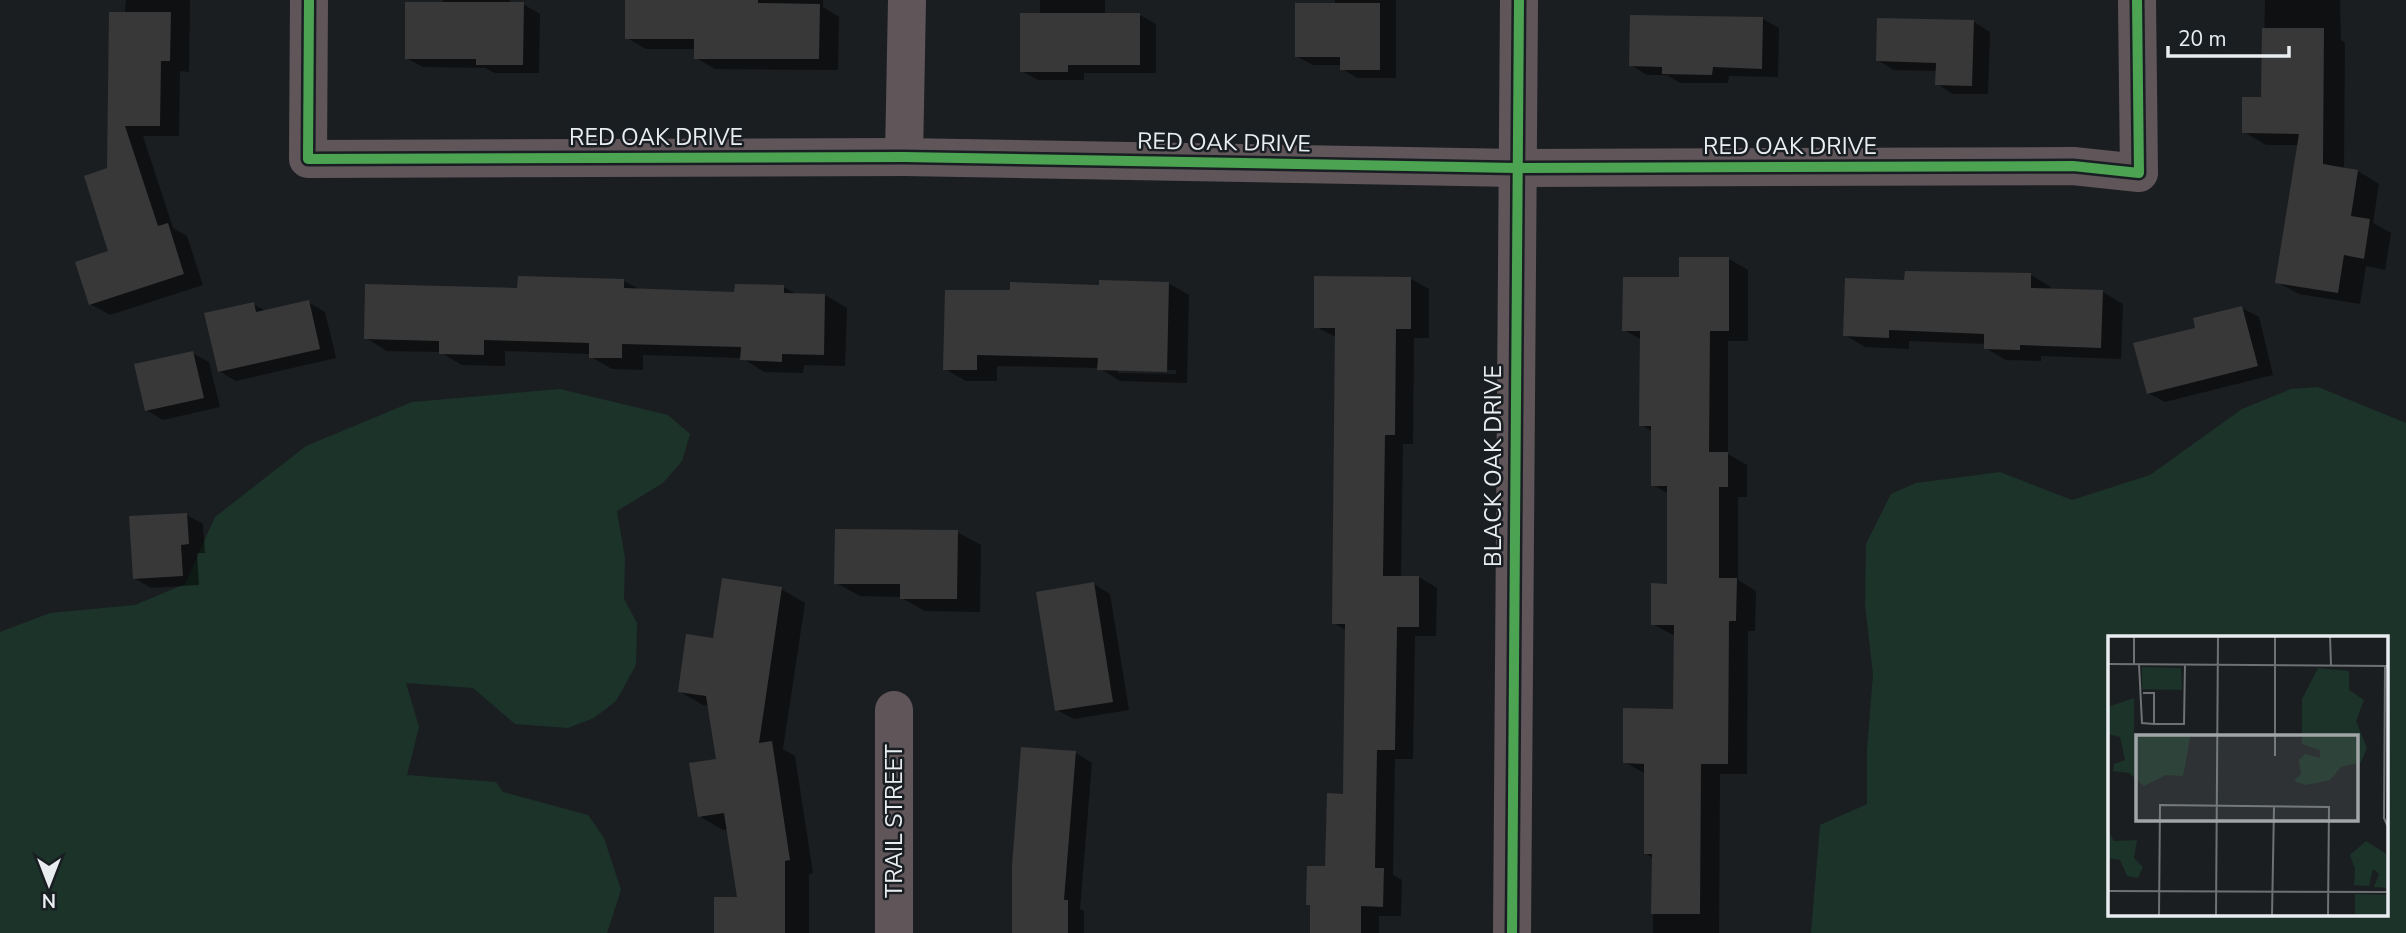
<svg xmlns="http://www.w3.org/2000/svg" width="2406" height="933" font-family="'Nunito Sans',sans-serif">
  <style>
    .green { fill: #1b3329; fill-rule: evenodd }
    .shadow { fill: #0007; fill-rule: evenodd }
    .building { fill: #383839 }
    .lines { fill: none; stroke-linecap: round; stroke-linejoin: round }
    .minor { stroke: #60565a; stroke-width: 38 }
    .cycleway-casing { stroke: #191e23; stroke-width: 15 }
    .cycleway { stroke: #4ca352; stroke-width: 10 }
    .labels { text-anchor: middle; stroke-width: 5; stroke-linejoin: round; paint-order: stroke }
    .street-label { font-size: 23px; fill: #e9edf0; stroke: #191e23 }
    .inset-road { fill: none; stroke: #6d7174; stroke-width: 2 }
    .view { fill: #a1a5a8; fill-opacity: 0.15; stroke: #a1a5a8; stroke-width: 3.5 }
    .inset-edge { fill: none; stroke: #e9edf0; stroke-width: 3.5 }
  </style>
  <rect width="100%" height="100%" fill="#1b1e21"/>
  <g class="green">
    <path d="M 2318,387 L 2406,423 L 2406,933 L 1811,933 L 1820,825 L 1867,804 L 1867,750 L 1873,674 L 1865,605 L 1866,544 L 1891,494 L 1916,483 L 2000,472 L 2072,500 L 2150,475 L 2242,409 L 2291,389 ZM 2110,637 L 2387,637 L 2387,914 L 2110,914 Z"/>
    <polygon points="560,389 668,415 690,434 682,461 663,483 617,511 625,558 624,599 637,623 636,665 616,701 594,718 568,728 515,724 473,688 406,683 419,727 407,775 496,782 503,792 588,815 604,838 621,890 607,933 0,933 0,632 50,613 135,605 185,584 215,517 306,446 412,402"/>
  </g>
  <g class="shadow">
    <polygon points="126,0 190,0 189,72 180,71 179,136 143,136 173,228 187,236 203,285 110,315 90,304 111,252 109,169"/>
    <polygon points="443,0 510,0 510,4 523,4 540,14 539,73 495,73 485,68 423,67 406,58 443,4"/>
    <polygon points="627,0 823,0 823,7 839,17 838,70 715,69 696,58 696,49 646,49 627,38"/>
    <polygon points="1040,0 1105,0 1105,15 1140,15 1156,24 1156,73 1084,73 1084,80 1038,80 1021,71 1040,15"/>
    <polygon points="1335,0 1396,0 1396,78 1358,78 1342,69 1342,65 1313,65 1296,56 1335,5"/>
    <polygon points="2265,0 2340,0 2341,40 2345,43 2344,169 2358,171 2379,184 2373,223 2391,233 2385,270 2366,266 2360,304 2299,294 2277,282 2299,145 2266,145 2244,132 2263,99"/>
    <polygon points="1763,19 1779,28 1778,77 1729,76 1728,83 1680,83 1667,75 1647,75 1631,65"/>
    <polygon points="1974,22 1990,32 1988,94 1953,94 1937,84 1937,71 1894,70 1877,60"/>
    <polygon points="1729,259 1748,270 1748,341 1728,341 1728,454 1747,465 1747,497 1738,497 1738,580 1756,591 1755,631 1748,631 1747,774 1720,774 1719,933 1653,933 1653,858 1645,853 1646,774 1625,762 1675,711 1675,636 1652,624 1669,586 1669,494 1653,485 1653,432 1641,425 1642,340 1624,330 1681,279"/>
    <polygon points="2031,275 2051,287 2051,290 2103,292 2123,304 2121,359 2041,356 2041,361 2006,360 1985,348 1986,344 1909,341 1909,349 1865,347 1845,335 1906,282"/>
    <polygon points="1411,279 1429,289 1429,338 1414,338 1413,444 1403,444 1401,577 1419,577 1437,588 1436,636 1415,636 1413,759 1395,759 1393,875 1402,880 1401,916 1379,916 1379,933 1312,933 1312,906 1308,904 1327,868 1344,795 1347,631 1334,623 1336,337 1316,327"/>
    <polygon points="624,281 641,290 736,293 784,287 798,295 825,295 847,308 845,366 804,365 803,373 764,372 742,358 643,355 643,370 612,369 591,357 591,354 505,351 505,366 462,365 440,352 387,351 366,338 519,290"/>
    <path d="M 1168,283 L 1189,295 L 1187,383 L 1120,381 L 1099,368 L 997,366 L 997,381 L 966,381 L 945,369 L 1011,291 ZM 1118,369 L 1176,370 L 1176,374 L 1118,373 Z"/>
    <polygon points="308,302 325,312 336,358 236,381 219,371 253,304 268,312"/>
    <polygon points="2242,308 2259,317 2273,375 2165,402 2148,393 2197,329"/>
    <polygon points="192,353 209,362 220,407 163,420 146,410"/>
    <polygon points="187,515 203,524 205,553 197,553 199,585 151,588 134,578"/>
    <polygon points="957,532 981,545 980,612 925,611 900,597 860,596 836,583"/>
    <polygon points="1094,584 1110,594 1129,710 1074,719 1057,710"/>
    <polygon points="781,589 805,603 783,749 795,756 813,873 809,874 809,933 716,933 739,899 729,829 723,830 699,816 718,760 710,706 703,705 679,691 715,640"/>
    <polygon points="1076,753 1092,763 1080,909 1084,911 1084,933 1013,933"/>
  </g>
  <g class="building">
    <polygon points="625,0 758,0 758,3 820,4 819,59 694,59 694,39 625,39"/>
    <polygon points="405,2 524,2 523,65 476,65 476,59 405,59"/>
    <polygon points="1295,3 1380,3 1380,70 1340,70 1340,57 1295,57"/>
    <polygon points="109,12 171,12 170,61 161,61 160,126 125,126 158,226 168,223 184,274 89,305 75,262 108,251 84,176 107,168"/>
    <polygon points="1020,13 1140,13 1140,65 1068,65 1068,72 1020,72"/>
    <polygon points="1630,15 1763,17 1762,69 1713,67 1712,75 1662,74 1662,67 1629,66"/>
    <polygon points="1877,18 1974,20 1972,86 1935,85 1936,63 1876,61"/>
    <polygon points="2262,28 2324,28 2323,164 2358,170 2351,216 2370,219 2364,259 2344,255 2338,293 2275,283 2299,134 2242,133 2242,97 2261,97"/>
    <polygon points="1679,257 1729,257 1729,331 1710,331 1709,452 1728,452 1728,487 1719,487 1719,578 1737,578 1736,621 1729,621 1728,764 1701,764 1700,914 1651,914 1652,854 1644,854 1644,764 1623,763 1623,708 1673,709 1674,625 1651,625 1651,583 1667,584 1667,486 1651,486 1651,426 1639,426 1640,331 1622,331 1623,277 1679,277"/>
    <polygon points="1905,271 2031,273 2031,288 2103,290 2101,348 2020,345 2020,350 1984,349 1984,334 1889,330 1889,338 1843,336 1845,278 1904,280"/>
    <polygon points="518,276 624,279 624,288 734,292 735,284 784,285 784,293 825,294 824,355 782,354 782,362 740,360 741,347 622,344 622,358 589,358 589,343 484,340 484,355 439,354 439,341 364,339 365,284 517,288"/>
    <polygon points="1314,276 1411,277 1411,329 1396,329 1395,435 1385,435 1383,576 1419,576 1419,627 1397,627 1395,750 1377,750 1375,868 1384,868 1383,907 1361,906 1361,933 1310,933 1310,905 1306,905 1307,866 1325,866 1327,793 1343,794 1345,624 1332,624 1335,328 1314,328"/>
    <polygon points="1099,280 1169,282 1167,372 1097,370 1098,358 977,355 977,370 943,370 945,290 1010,290 1010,282 1099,285"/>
    <polygon points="309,300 320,349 218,372 204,313 254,302 256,312"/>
    <polygon points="2242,306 2258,366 2147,394 2133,343 2195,328 2193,318"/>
    <polygon points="193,351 204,398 145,411 134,364"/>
    <polygon points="187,513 189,544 181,545 183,576 133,579 129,516"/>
    <polygon points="835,529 958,530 957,599 900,599 900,584 834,584"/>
    <polygon points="722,578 782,587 759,743 772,741 790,860 785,861 785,933 714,933 714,897 737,897 724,813 698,817 689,763 716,759 706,696 678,692 686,634 713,638"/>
    <polygon points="1094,582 1113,702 1055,711 1036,592"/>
    <polygon points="1021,747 1076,751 1064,900 1068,900 1068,933 1012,933 1012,866"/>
  </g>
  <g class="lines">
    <g class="minor">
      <polyline points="309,0 308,159 904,157 1516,168 2073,166 2139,173 2137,0"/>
      <polyline points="904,157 907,0"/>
      <polyline points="894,933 894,710"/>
      <polyline points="1512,933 1519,0"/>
    </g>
    <g class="cycleway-casing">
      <g id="cycleway">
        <polyline points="309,0 308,159 904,157 1516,168 2073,166 2139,173 2137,0"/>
        <polyline points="1512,933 1519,0"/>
      </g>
    </g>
    <use href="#cycleway" class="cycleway"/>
  </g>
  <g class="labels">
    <g class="street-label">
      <text x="656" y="145">RED OAK DRIVE</text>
      <text transform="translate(1224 142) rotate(1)" y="8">RED OAK DRIVE</text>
      <text x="1790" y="154">RED OAK DRIVE</text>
      <text transform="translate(1493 466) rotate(-90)" y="8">BLACK OAK DRIVE</text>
      <text transform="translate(894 821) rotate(-90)" y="8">TRAIL STREET</text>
    </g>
  </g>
  <g transform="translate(2108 636)">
    <rect width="280" height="280" fill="#1b1e21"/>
    <path d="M 34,31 L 73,32 L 74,54 L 34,53 ZM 210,32 L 241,35 L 241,54 L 256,64 L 248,85 L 259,112 L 253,126 L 233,131 L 222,144 L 198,149 L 186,145 L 193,138 L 191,124 L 197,118 L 212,122 L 212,114 L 194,108 L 194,63 ZM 26,62 L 26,97 L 83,97 L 75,140 L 58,139 L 36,150 L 21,137 L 5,135 L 6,128 L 17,124 L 12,101 L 0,98 L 0,71 ZM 0,195 L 6,205 L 29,204 L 26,222 L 35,231 L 30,242 L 19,240 L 12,224 L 0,222 ZM 258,205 L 280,219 L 280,252 L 266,251 L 271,238 L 265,233 L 261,250 L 246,249 L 247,233 L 242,219 ZM 247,258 L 280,259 L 280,280 L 247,280 Z" fill="#1b3329"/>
    <path class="inset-road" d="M 26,0 L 26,28M 167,0 L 167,120M 222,0 L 223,29M 0,28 L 280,30M 31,28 L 34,87 L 46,88M 277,30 L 276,182 L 280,191M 35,57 L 46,57 L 46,88 L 76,88 L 77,28M 0,255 L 280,256M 51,280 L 52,169 L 221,171 L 220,280M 108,280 L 110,0M 164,280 L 166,171"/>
    <path class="view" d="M 28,99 L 250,99 L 250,185 L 28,185 Z"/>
    <rect width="280" height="280" class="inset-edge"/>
  </g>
  <g transform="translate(49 884) rotate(180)" stroke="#191e23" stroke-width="5" paint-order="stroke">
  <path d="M0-5L12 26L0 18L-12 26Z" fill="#e9edf0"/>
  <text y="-10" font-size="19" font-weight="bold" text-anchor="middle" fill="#e9edf0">N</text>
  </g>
  <path d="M2168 46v10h121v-10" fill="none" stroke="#e9edf0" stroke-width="3.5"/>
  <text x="2178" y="46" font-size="21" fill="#e9edf0" stroke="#191e23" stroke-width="5" paint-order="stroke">20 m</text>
</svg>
